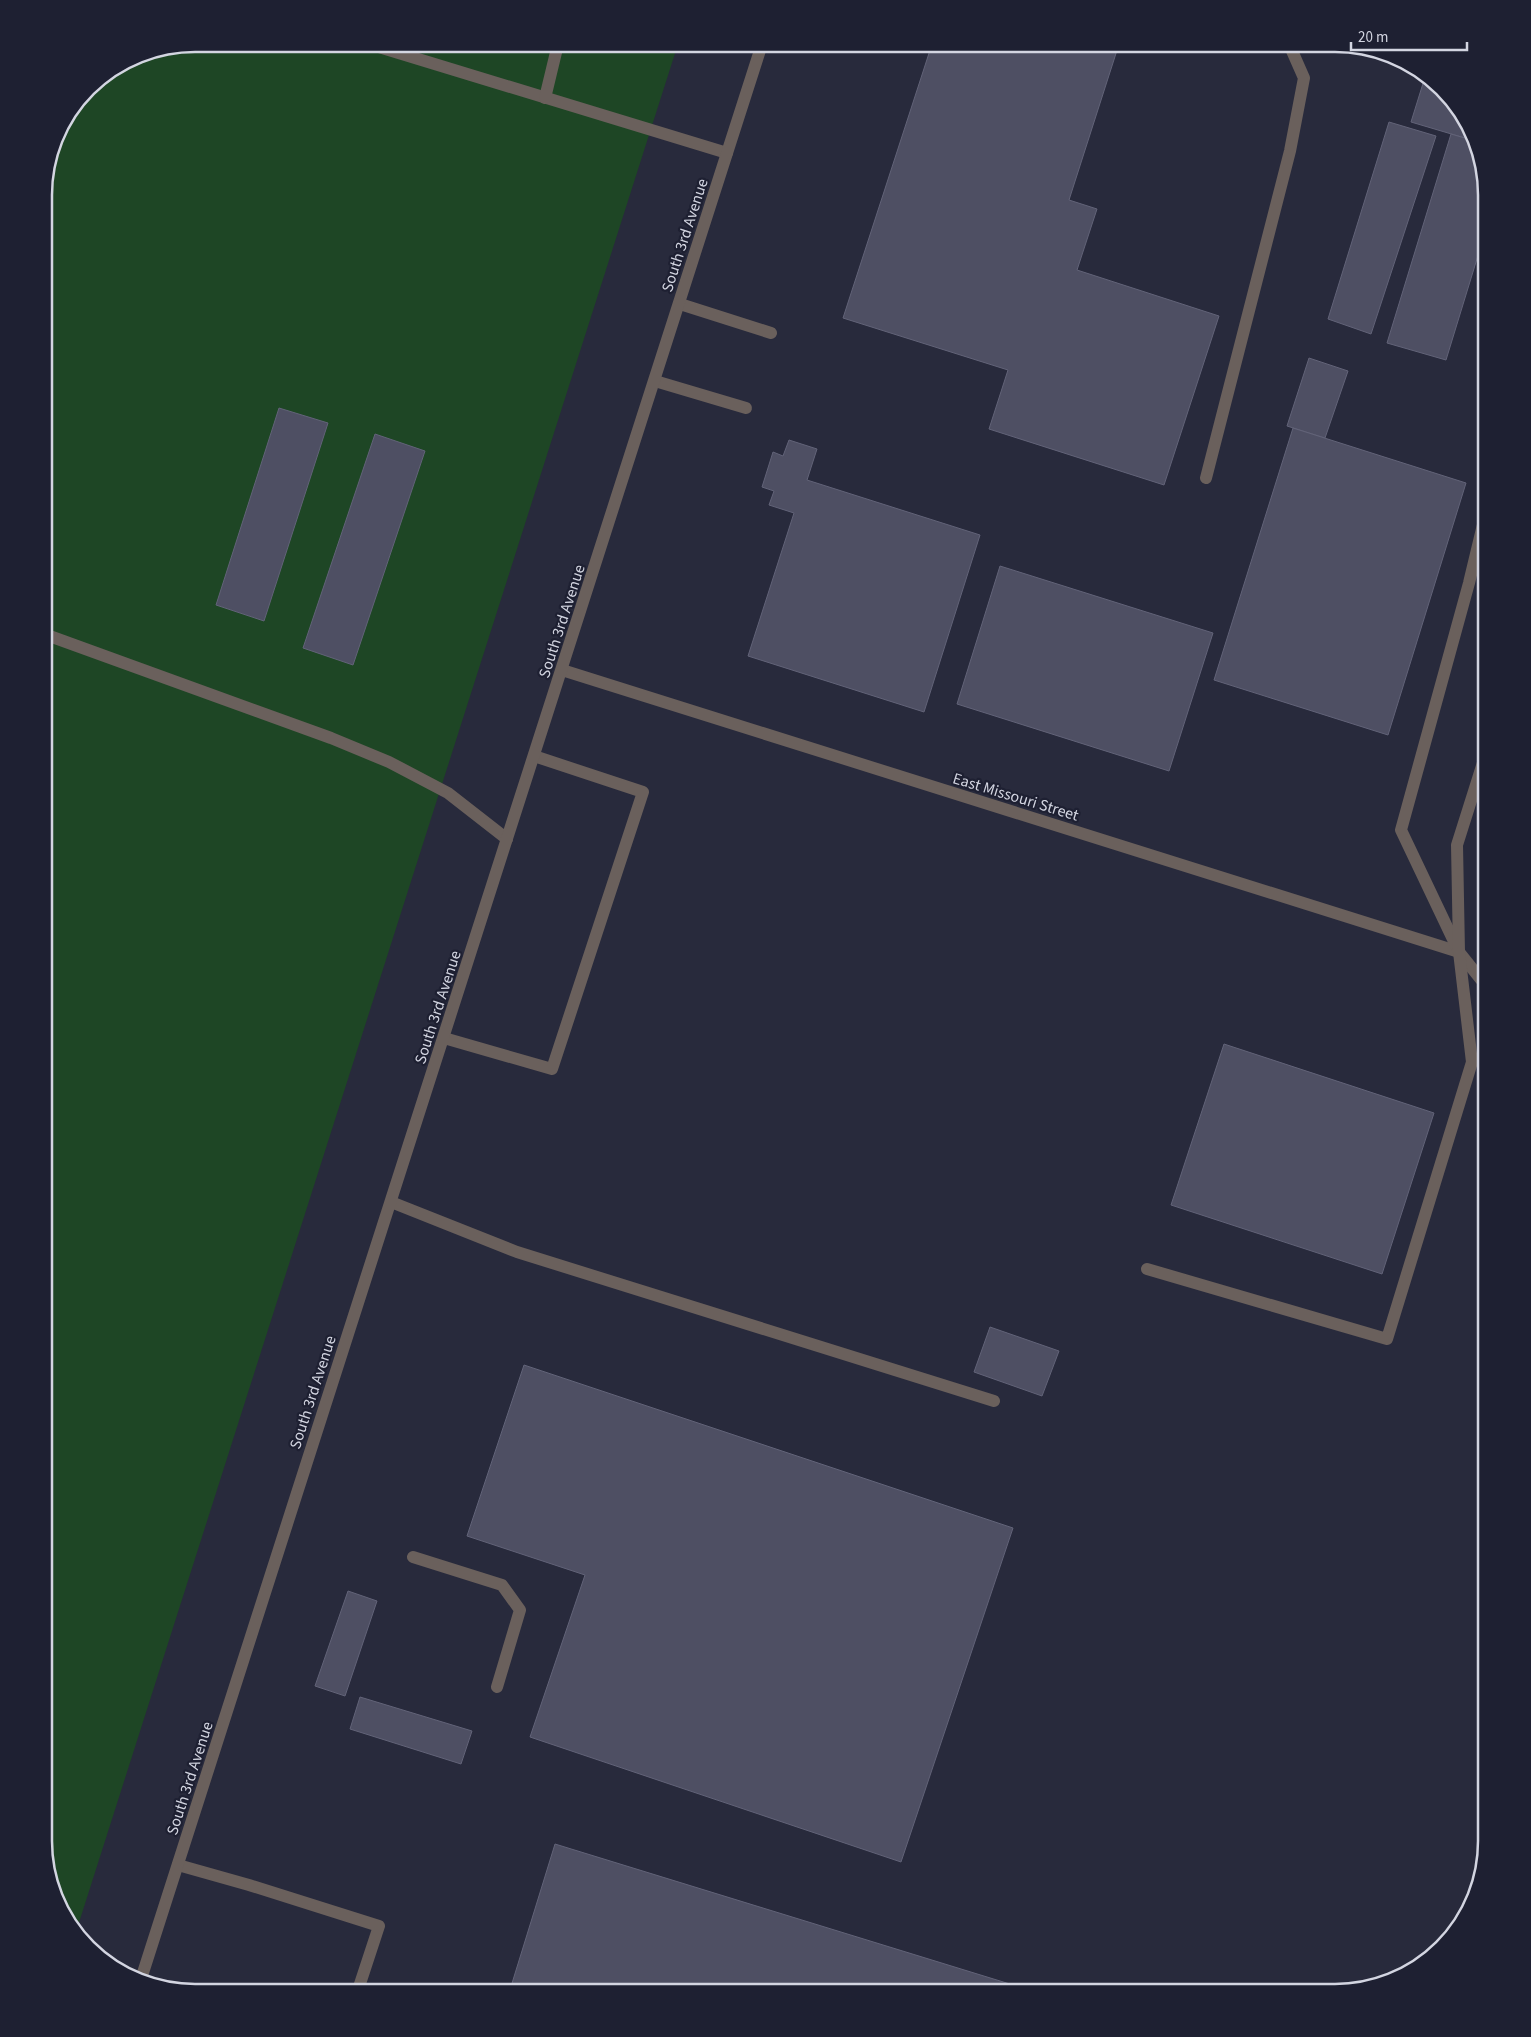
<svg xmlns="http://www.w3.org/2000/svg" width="1531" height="2037" font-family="'Source Sans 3',sans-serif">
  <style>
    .green { fill: #1e4625 }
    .building { fill: #4e4f63; stroke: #626378 }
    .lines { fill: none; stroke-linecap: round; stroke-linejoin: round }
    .minor { stroke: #6a605c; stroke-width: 12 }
    .labels { text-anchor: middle; stroke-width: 4.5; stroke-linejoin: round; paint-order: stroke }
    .street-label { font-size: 16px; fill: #d3d5e1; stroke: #1e2032 }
    .rim { fill: none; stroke: #d3d5e1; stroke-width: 2.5 }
  </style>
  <rect width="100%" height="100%" fill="#282a3c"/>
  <polygon class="green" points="195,44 678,44 76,1932 69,1926 49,1881 44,1842 44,185 59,128 95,82 137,55"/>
  <g class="building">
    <polygon points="932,44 1119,44 1069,200 1097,209 1077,270 1219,316 1164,485 989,429 1008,370 843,318"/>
    <polygon points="1425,77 1462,111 1475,141 1411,122"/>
    <polygon points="1389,122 1436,136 1371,334 1328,319"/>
    <polygon points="1451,134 1475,141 1482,156 1487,195 1487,226 1446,360 1387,343"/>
    <polygon points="1309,358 1348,371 1325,438 1287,426"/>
    <polygon points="279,408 328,423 264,621 216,605"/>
    <polygon points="1293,428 1466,483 1388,735 1214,680"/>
    <polygon points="375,434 425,451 353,665 303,648"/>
    <polygon points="789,440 817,449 807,480 980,535 924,712 748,656 794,513 769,505 774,491 762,487 773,452 783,456"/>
    <polygon points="1000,566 1213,633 1169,771 957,704"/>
    <polygon points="1224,1044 1434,1113 1382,1274 1171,1205"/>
    <polygon points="990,1327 1059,1351 1042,1396 974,1372"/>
    <polygon points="524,1365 1013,1528 901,1862 530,1737 585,1575 467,1536"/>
    <polygon points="348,1591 377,1601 345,1696 315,1686"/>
    <polygon points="360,1697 472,1731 461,1764 350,1729"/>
    <polygon points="555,1844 1039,1993 509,1993"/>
  </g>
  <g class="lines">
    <g class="minor">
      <polyline points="369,44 727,153"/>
      <polyline points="545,98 558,44"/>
      <polyline points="680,304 771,333"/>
      <polyline points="655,381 746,408"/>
      <polyline points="1206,478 1290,151 1304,78 1289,44"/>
      <polyline points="44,634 331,738 389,762 448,793 507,839"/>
      <polyline points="562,670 1459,952"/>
      <polyline points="1487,987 1459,952 1401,830 1469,583 1487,508"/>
      <polyline points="444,1038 552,1069 643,792 534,756"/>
      <polyline points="391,1202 517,1252 994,1401"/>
      <polyline points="1147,1269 1387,1339 1472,1062 1459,952 1457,845 1487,750"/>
      <polyline points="413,1557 502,1585 520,1610 497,1687"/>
      <polyline points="178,1865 249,1885 379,1926 357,1993"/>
      <polyline points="141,1979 762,44"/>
    </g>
  </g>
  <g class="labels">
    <g class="street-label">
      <text transform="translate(684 235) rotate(-72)" y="6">South 3rd Avenue</text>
      <text transform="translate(561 621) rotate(-72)" y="6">South 3rd Avenue</text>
      <text transform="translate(1016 796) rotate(17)" y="6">East Missouri Street</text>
      <text transform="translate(437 1007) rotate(-72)" y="6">South 3rd Avenue</text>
      <text transform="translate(312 1392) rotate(-72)" y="6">South 3rd Avenue</text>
      <text transform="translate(189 1778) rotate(-72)" y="6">South 3rd Avenue</text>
    </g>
  </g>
  <path d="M0 0H1531V2037H0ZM195 52H1335A143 143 0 0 1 1478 195V1841A143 143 0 0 1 1335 1984H195A143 143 0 0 1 52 1841V195A143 143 0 0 1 195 52Z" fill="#1e2032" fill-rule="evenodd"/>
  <path class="rim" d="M195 52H1335A143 143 0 0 1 1478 195V1841A143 143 0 0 1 1335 1984H195A143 143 0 0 1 52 1841V195A143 143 0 0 1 195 52Z"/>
  <path d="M1351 42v8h116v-8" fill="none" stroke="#d3d5e1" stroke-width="2.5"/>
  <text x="1358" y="42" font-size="15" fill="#d3d5e1" stroke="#1e2032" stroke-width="4" paint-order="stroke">20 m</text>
</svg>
